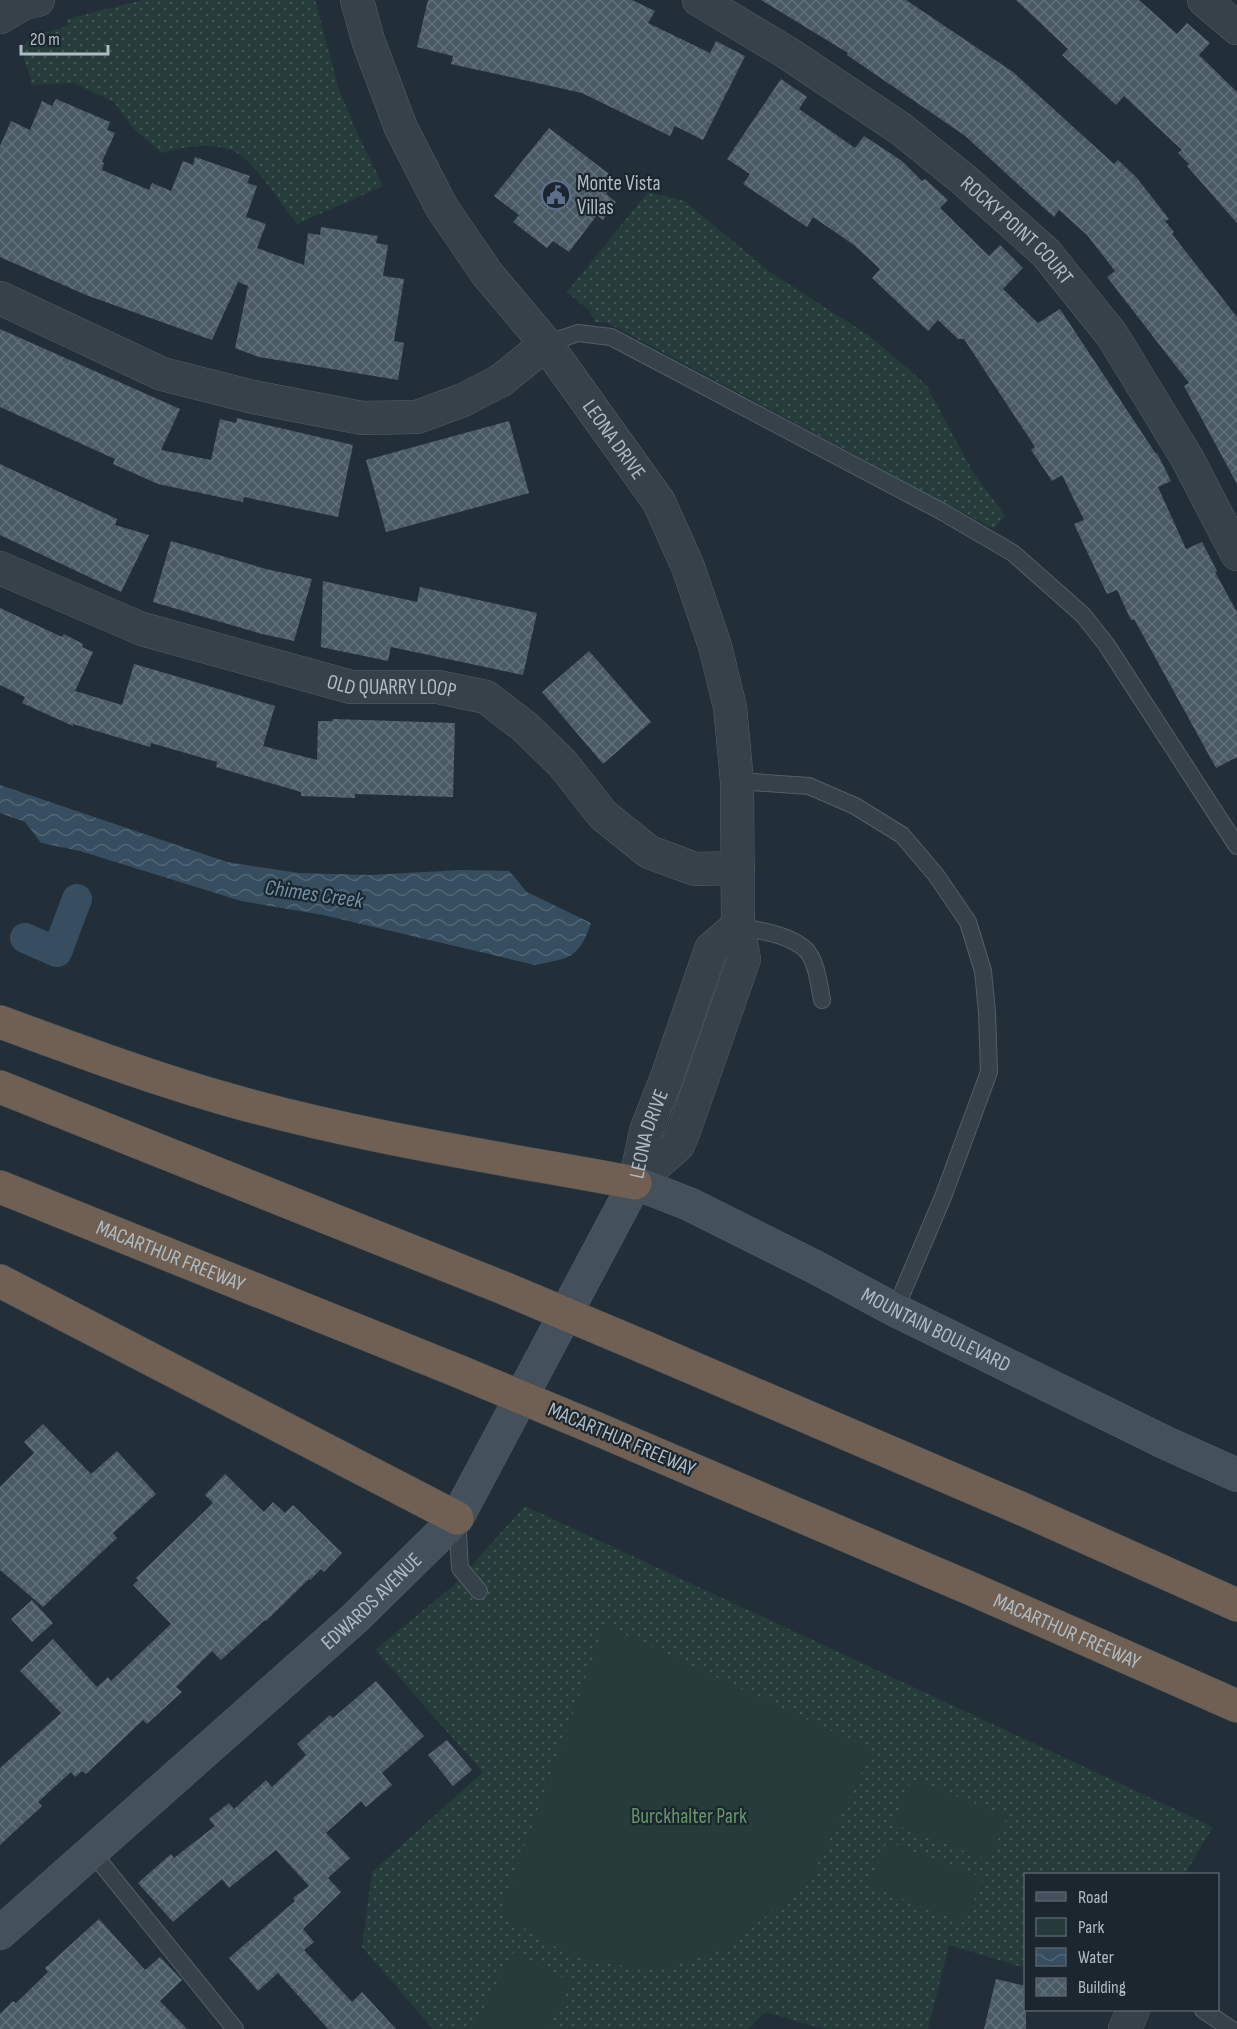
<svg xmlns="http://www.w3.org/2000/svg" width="1237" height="2029" font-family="'Sofia Sans Condensed',sans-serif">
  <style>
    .green { fill: url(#green-dots) }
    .pitch { fill: #253c3a }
    .water { fill: url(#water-waves) }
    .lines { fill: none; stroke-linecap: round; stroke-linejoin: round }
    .canal { stroke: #364e60; stroke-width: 30 }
    .building { fill: url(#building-cross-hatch) }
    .service-casing { stroke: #535f67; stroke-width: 18 }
    .minor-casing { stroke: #535f67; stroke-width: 34 }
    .secondary-casing { stroke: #535f67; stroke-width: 34 }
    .motorway-casing { stroke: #404c54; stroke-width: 34 }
    .service { stroke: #364149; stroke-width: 16 }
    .minor { stroke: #364149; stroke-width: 33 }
    .secondary { stroke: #44515c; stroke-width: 33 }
    .motorway { stroke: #6f6053; stroke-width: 33 }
    .motorway-bridge-casing { stroke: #404c54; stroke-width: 34; stroke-linecap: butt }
    .motorway-bridge { stroke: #6f6053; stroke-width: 33 }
    .labels { text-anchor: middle; stroke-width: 4.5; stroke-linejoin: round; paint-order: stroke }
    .poi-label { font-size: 21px; fill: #b0bcc5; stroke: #1b262e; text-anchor: start }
    .street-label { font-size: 21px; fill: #b0bcc5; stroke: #1b262e }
    .park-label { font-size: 21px; fill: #68966b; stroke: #1b262e }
    .water-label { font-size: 22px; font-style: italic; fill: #7192a9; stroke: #1b262e }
  </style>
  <defs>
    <pattern id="green-dots" width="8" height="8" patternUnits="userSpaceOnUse" patternTransform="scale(1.5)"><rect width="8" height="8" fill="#253c3a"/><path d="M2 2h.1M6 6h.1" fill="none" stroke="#425655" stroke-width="1.8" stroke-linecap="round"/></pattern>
    <pattern id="water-waves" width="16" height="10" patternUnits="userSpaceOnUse" patternTransform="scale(1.5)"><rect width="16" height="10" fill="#364e60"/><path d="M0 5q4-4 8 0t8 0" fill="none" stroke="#516675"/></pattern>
    <pattern id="building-cross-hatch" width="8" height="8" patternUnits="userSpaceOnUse" patternTransform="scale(1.5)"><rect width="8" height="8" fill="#4a5a65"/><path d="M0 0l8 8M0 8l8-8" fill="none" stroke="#62707a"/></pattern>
  </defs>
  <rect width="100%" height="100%" fill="#222f39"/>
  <g class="green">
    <path d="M 143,0 L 315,0 L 339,90 L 359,137 L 383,186 L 297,224 C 279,202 264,175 243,157 C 223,140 184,146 161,153 L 133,128 L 114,102 L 74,83 L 32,85 L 21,48 L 32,36 L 68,26 L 67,19 Z"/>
    <polygon points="648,192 684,201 770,272 871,337 926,385 973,472 1005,516 994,529 606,322 595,322 590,311 567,292"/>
    <polygon points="525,1506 1213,1827 1185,1874 1026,1874 1025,1968 949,1945 928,2029 824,2029 765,2012 748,2029 433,2029 362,1947 372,1872 483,1772 375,1650 454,1585"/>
  </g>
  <g class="pitch">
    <polygon points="605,1625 872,1750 810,1880 728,1947 657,1971 573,1957 500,1914"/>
    <polygon points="911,1779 1007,1816 990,1861 894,1824"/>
    <polygon points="887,1841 983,1878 965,1923 869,1886"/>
    <polygon points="513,1952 572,1982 548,2029 473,2029"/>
  </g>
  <path class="water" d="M 0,785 L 227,862 L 299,873 L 371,875 L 461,870 L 509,871 L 527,892 L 591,923 C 579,959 569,958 535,965 L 323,915 L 241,901 L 80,851 L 41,843 L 25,822 L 0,813 Z"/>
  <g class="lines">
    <polyline class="canal" points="25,938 57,952 77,899"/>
  </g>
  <g class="building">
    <polygon points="428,0 632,0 655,11 648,23 710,53 716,41 745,56 703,140 675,126 670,136 582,93 451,64 453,56 417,47"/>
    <polygon points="761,0 906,0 1013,72 1114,164 1118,160 1137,178 1169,219 1165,221 1174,232 1172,234 1237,317 1237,484 1184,386 1189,383 1107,277 1115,271 1087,235 1059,210 1054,217 964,135 847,55 848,53"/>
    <polygon points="1016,0 1139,0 1177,34 1187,23 1210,43 1199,55 1237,92 1237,223 1187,166 1189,164 1178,153 1182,150 1124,96 1116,105 1062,55 1068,49"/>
    <polygon points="781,79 807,97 799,109 855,148 864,136 902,161 922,181 925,179 948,200 940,208 989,256 1000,245 1023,268 1003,289 1038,323 1060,309 1156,454 1157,453 1171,481 1158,487 1186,549 1202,542 1217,571 1215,572 1237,612 1237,757 1216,768 1134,619 1131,620 1117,590 1107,594 1074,524 1084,520 1062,475 1052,481 1031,450 1035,447 964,339 958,339 938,320 928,331 872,278 880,269 854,245 813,217 807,227 743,184 750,174 727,159"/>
    <polygon points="56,99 110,122 107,130 115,133 102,162 104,163 102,170 149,190 152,183 171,191 183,161 193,165 195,157 250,176 247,183 257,186 246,217 266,224 257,248 304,265 308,233 320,235 321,227 378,236 376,243 388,245 383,276 404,279 394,341 404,343 398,380 259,357 235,348 248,286 238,282 212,340 86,295 0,257 0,146 11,121 30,130 42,101 52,106"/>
    <polygon points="549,128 617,180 606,194 616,202 603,220 597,215 569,252 553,241 547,248 513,222 519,215 494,196"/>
    <polygon points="0,329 180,409 161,450 211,460 220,419 236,423 237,418 353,445 338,517 244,497 243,502 158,484 113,464 115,459 0,407"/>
    <polygon points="509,421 529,493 386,532 366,460"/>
    <polygon points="0,464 117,519 115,525 149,535 121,592 0,535"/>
    <polygon points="171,541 266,569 312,579 294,641 262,634 153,602"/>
    <polygon points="323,581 417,602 420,587 537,613 523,675 391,647 388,661 321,647"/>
    <polygon points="0,608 62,637 64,634 83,644 82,647 93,652 75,691 122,705 134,664 165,673 275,706 263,746 317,760 318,721 332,721 333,719 455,723 453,797 355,794 355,798 301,796 301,792 216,767 217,762 151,743 150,747 73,724 73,726 22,703 25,697 0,685"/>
    <polygon points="589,651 651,722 603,764 542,692"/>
    <polygon points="43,1424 91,1474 117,1451 156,1494 113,1533 117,1538 43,1607 0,1570 0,1487 34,1453 24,1442"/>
    <polygon points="225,1474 264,1512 273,1502 285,1513 293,1505 342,1553 324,1572 321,1569 310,1580 309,1579 266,1621 265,1620 221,1660 212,1651 176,1687 182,1692 147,1724 143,1720 86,1774 82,1771 75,1777 71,1772 38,1802 42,1806 0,1845 0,1768 61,1713 20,1671 53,1639 97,1687 108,1677 111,1681 171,1624 133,1585 138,1580 136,1578 213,1503 205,1495"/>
    <polygon points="32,1600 53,1623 32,1642 11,1619"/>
    <polygon points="376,1681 424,1736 382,1773 392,1785 366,1807 361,1801 326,1833 350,1858 328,1878 341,1892 303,1929 314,1942 304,1950 352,2002 362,1992 396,2029 328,2029 278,1973 258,1991 229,1958 295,1901 293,1898 309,1886 276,1850 229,1888 222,1879 173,1922 138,1883 171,1854 174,1858 215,1826 209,1819 229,1803 234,1809 266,1780 272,1787 306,1755 297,1744 330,1715 333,1718"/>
    <polygon points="447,1740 472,1770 453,1786 428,1755"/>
    <polygon points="99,1919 145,1970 160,1957 182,1980 160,2001 187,2029 0,2029 0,2014 13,2001 16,2003 48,1972 45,1968"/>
    <polygon points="996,1979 1026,1986 1026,2029 984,2029"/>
  </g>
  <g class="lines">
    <g class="service-casing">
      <g id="service">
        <polyline points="546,344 578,333 611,337 941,511 1013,553 1083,615 1106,644 1237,846"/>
        <polyline points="737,781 809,786 855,806 902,835 936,875 968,922 983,971 987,1012 989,1072 943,1197 895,1310"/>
        <path d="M 738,926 C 759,931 791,934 807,951 C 817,963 819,985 822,1000"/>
        <polyline points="457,1519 460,1568 479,1591"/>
        <polyline points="92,1852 235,2029"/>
        <polyline points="1203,2010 1231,2029"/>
      </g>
    </g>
    <g class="minor-casing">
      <g id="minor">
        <path id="s1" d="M 357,0 L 368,40 L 401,128 L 442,208 L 488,275 L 546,344 L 659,502 L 688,567 L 715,646 L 730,707 L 737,781 L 738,926 L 744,959 L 685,1128 L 678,1145 L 635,1183"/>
        <path id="s2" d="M 699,0 L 786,52 L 901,129 L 963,179 L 1046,253 L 1112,335 L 1187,458 L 1237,554"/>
        <polyline points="1204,0 1237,28"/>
        <polyline points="0,17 24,3 38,0"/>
        <polyline points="0,298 162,374 253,397 362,418 417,417 463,400 500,381 546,344"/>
        <path id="s3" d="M 0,568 L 142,629 L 351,687 L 438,687 L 486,697 L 525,727 L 563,764 L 603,815 L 649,852 L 695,869 L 738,868"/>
        <path id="s4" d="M 635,1183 L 646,1131 L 667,1077 L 711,949 L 738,926"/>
        <polyline points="1125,2029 1133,2010"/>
      </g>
    </g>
    <g class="secondary-casing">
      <g id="secondary">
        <path id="s5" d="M 0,1933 L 354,1619 L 457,1518 L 635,1183 L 689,1204 L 813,1266 L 895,1310 L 1166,1443 L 1237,1475"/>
      </g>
    </g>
    <g class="motorway-casing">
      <g id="motorway">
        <path d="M 0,1022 C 77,1050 154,1079 233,1101 C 365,1138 501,1158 635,1183"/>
        <polyline points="0,1087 506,1289"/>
        <path id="s6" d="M 0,1187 L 458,1371"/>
        <polyline points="0,1281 457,1518"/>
        <polyline points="644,1347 1020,1508 1237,1605"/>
        <path id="s7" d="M 595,1428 L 974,1590 L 1237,1706"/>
      </g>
    </g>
    <use href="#service" class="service"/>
    <use href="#minor" class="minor"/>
    <use href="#secondary" class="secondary"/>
    <use href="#motorway" class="motorway"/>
    <g class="motorway-bridge-casing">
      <g id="motorway-bridge">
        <polyline points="506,1289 644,1347"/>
        <polyline points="458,1371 595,1428"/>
      </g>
    </g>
    <use href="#motorway-bridge" class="motorway-bridge"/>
  </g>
  <defs>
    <g id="civic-ring" transform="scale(1.5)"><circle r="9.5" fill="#1b262e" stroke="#5c6f8a" stroke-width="1.5"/><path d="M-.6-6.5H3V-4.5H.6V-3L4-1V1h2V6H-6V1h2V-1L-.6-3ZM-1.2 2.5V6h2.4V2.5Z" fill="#5c6f8a"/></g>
  </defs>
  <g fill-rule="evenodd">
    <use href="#civic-ring" x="556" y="195"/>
  </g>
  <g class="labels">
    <g class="poi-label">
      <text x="577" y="190">Monte Vista<tspan x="577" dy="24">Villas</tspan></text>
    </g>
    <g class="street-label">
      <text dy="7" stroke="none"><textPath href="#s2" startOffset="394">ROCKY POINT COURT</textPath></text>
      <text dy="7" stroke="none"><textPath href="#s1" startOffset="514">LEONA DRIVE</textPath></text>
      <text dy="7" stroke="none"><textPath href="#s3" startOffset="412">OLD QUARRY LOOP</textPath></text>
      <text dy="7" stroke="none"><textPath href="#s4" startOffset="51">LEONA DRIVE</textPath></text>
      <text dy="7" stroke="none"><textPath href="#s6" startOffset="184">MACARTHUR FREEWAY</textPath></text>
      <text dy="7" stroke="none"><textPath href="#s5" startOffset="1332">MOUNTAIN BOULEVARD</textPath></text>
      <text transform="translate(622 1439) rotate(23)" y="7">MACARTHUR FREEWAY</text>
      <text dy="7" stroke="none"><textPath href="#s5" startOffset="498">EDWARDS AVENUE</textPath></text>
      <text dy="7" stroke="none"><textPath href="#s7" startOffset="514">MACARTHUR FREEWAY</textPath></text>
    </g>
    <g class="park-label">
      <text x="689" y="1823">Burckhalter Park</text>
    </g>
    <g class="water-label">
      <text transform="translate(314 893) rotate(8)" y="8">Chimes Creek</text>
    </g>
  </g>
  <rect x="1024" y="1873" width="195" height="138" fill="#1b262e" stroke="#57626a" stroke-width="1.5"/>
  <rect x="1036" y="1892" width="30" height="9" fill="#44515c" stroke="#57626a" stroke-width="1.5"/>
  <text x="1078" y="1903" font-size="18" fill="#b0bcc5">Road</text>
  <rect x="1036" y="1918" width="30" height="18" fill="#253c3a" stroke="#57626a" stroke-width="1.5"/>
  <text x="1078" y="1933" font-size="18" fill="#b0bcc5">Park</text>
  <rect x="1036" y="1948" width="30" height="18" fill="url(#water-waves)" stroke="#57626a" stroke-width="1.5"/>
  <text x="1078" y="1963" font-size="18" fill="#b0bcc5">Water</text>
  <rect x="1036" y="1978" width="30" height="18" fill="url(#building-cross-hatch)" stroke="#57626a" stroke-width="1.5"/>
  <text x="1078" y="1993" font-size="18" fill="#b0bcc5">Building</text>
  <path d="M21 45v9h87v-9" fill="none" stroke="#b0bcc5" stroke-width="3"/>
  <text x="30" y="45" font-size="18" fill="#b0bcc5" stroke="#1b262e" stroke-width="4.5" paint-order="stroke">20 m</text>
</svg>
